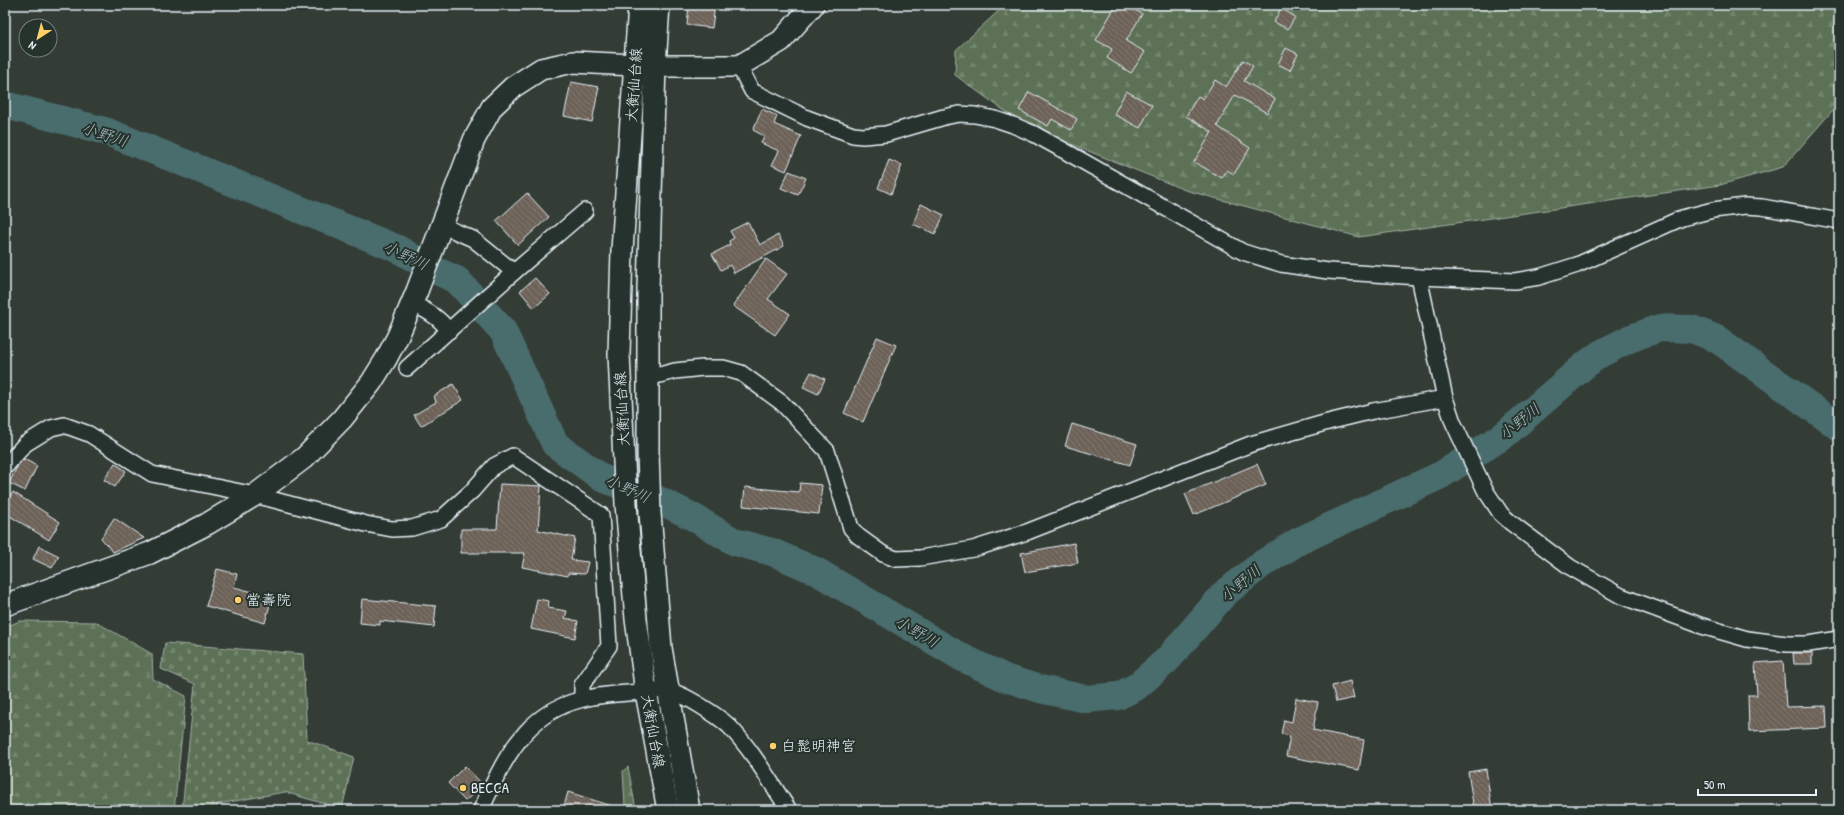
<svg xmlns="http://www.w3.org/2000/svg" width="1844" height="815" font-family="'Patrick Hand','Klee One',sans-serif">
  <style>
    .forest { fill: url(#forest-firs); stroke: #a2b1a6 }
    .cemetery { fill: url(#cemetery-stones); stroke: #a2b1a6 }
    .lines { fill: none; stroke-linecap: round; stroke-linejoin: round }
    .river { stroke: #486c6c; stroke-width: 28 }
    .building { fill: url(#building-back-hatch); stroke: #e8f1f8 }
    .street-casing { stroke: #e8f1f8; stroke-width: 18 }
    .secondary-casing { stroke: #e8f1f8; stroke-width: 24 }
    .street { stroke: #26332d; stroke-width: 15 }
    .secondary { stroke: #26332d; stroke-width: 21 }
    .poi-dot { fill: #ffd166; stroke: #26332d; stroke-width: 1.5 }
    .labels { text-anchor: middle; stroke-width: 4; stroke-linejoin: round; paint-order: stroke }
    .street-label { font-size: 15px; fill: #e8f1f8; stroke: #26332d }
    .poi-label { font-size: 15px; fill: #e8f1f8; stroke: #26332d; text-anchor: start }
    .water-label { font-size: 16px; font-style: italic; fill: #a8bcc0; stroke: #26332d }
  </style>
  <defs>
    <pattern id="forest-firs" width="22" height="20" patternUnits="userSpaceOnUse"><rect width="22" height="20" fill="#5c7154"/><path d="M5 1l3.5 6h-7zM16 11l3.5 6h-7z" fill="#73866d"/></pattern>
    <pattern id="cemetery-stones" width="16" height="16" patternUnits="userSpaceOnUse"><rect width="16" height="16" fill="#5c7154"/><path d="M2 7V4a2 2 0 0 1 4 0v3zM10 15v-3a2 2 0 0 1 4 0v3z" fill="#73866d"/></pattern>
    <pattern id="building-back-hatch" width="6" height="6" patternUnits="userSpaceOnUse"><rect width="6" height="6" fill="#6d6258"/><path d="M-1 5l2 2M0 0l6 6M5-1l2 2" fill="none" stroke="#827971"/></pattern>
  </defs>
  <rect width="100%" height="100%" fill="#343c36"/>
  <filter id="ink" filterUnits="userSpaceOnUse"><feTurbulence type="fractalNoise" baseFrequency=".025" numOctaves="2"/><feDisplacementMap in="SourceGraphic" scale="8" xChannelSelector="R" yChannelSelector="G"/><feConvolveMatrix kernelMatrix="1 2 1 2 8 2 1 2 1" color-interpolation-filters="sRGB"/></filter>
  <g filter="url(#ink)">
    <g class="forest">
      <polygon points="1005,5 1839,5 1839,103 1783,167 1720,185 1359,237 1185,190 1024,125 955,75 956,50"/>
      <polygon points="20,621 96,622 152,654 153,679 186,696 174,810 5,810 5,627"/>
      <polygon points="628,767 636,810 619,810 620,806 625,806 623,771"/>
    </g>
    <polygon class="cemetery" points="165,643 303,654 307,740 354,757 342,809 285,792 218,804 215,810 182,810 195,684 161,669"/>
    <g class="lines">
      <polyline class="river" points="5,105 105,131 398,249 432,269 457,280 503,331 555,444 602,478 661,501 693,517 735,542 772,552 816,571 961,657 1005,678 1040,689 1086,699 1118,696 1136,687 1167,660 1224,594 1262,564 1299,541 1441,475 1503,436 1585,365 1600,354 1631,338 1660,328 1692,329 1717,339 1839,427"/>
    </g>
    <g class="building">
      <polygon points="689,5 715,5 712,28 687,25"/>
      <polygon points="1116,5 1126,5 1142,14 1126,41 1145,52 1131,73 1107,58 1112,49 1096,40"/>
      <polygon points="1281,8 1295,17 1288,29 1274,22"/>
      <polygon points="1286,48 1298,54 1290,70 1278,64"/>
      <polygon points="1243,60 1253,66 1244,81 1275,99 1267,113 1235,95 1217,126 1250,148 1234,174 1227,170 1222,178 1194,162 1212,132 1186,116 1198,96 1203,99 1215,80 1226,87"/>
      <polygon points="571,82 599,87 592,122 564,116"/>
      <polygon points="1126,91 1152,105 1140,128 1114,114"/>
      <polygon points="1029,92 1077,119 1071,130 1052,119 1048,126 1019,110"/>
      <polygon points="762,109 777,116 774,124 801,136 786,171 772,165 779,151 761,143 764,136 753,130"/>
      <polygon points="889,160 902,165 891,194 878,188"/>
      <polygon points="789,171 806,178 798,195 781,188"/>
      <polygon points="527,193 549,217 518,245 496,221"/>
      <polygon points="921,204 944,215 935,234 913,224"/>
      <polygon points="748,222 760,245 778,235 784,246 734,273 730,265 721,270 712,254 730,245 729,241 734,238 730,231"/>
      <polygon points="766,259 787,274 768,299 790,314 775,335 733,306"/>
      <polygon points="535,278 550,294 534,308 520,291"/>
      <polygon points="877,337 896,345 863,422 844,413"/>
      <polygon points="811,372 825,379 818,394 803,387"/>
      <polygon points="453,384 463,400 421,426 414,415 436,402 434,396"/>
      <polygon points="1072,424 1137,444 1130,465 1065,446"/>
      <polygon points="24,459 37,466 25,491 9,483 18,465"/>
      <polygon points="115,463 126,471 115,487 104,480"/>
      <polygon points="1257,464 1266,485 1194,515 1185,494"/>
      <polygon points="800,483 822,485 819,514 743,506 745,487 799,492"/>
      <polygon points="500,484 541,486 538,530 575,538 571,560 588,562 585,574 568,573 568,576 522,567 525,553 461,553 461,529 497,529"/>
      <polygon points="13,492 60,522 49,540 5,513 5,503"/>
      <polygon points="114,518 144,538 113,552 101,538"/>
      <polygon points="1074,543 1078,563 1025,572 1021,553"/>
      <polygon points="39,546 59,556 52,568 33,559"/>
      <polygon points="217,569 237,574 234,587 272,597 265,623 206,606"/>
      <polygon points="362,599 436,606 434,627 380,621 380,625 360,623"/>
      <polygon points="537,599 549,601 548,608 567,611 565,618 578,621 575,638 531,629"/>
      <polygon points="1793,653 1812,653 1812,664 1794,664"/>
      <polygon points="1783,661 1786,707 1826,706 1827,728 1749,731 1748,695 1757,695 1755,663"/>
      <polygon points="1350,681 1354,698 1336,702 1332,686"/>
      <polygon points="1296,698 1318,702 1313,730 1364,740 1359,770 1286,756 1290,736 1281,734 1284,720 1292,722"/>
      <polygon points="465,766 483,785 465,801 448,783"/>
      <polygon points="1486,769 1492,810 1474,810 1468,772"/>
      <polygon points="568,792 615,807 614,810 563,810"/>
    </g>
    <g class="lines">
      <g class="street-casing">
        <g id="street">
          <polyline points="739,66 752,91 807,118 853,135 863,136 886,134 944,117 959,114 975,115 995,119 1013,125 1034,134 1063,150 1243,252 1281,264 1328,271 1419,277 1515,281 1539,277 1577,265 1682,218 1713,210 1745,206 1762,207 1839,221"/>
          <polyline points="441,225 473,239 514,272"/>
          <polyline points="1419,277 1445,398 1453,422 1485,490 1501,514 1510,522 1570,567 1621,596 1702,626 1747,639 1787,644 1809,644 1839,639"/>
          <path d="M 411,303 C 426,310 439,317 449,331"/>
          <polyline points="407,368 514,272 585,211"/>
          <polyline points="648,378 675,371 703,368 723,368 741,373 782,403 827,451 851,528 858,536 883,554 896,559 920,558 973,549 1027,532 1251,444 1328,422 1373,411 1445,398"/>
          <polyline points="5,467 25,444 51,428 64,425 89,434 152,474 255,495 366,524 392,529 412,528 441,519 472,491 494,466 513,456 601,515 609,646 582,685 582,698"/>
          <path d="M 481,810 C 494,782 505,755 526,732 C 557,697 601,694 645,692 C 652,692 662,689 669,691 C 683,693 718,716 729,726 C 753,751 770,782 789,810"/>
        </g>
      </g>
      <g class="secondary-casing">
        <g id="secondary">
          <polyline points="639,5 622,250 619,354 626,504 636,619 646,692 668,810"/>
          <polyline points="659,5 655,66 648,289 648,452 650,513 661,648 689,810"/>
          <polyline points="5,605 150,553 207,524 255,495 304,458 342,419 371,383 386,359 398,336 417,291 474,140 492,107 513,87 541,69 573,62 655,66 739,66 781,41 813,5"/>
        </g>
      </g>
      <use href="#street" class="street"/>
      <use href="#secondary" class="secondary"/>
    </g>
  </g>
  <g class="poi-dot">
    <circle cx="238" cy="600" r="4"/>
    <circle cx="773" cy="746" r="4"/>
    <circle cx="463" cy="788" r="4"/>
  </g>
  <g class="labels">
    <g class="street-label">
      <text transform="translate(634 85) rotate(-86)" y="5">大衡仙台線</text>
      <text transform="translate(622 409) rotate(-93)" y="5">大衡仙台線</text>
      <text transform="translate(653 731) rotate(80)" y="5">大衡仙台線</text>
    </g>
    <g class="poi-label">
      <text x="246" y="605">當壽院</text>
      <text x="781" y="751">白髭明神宮</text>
      <text x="471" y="793">BECCA</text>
    </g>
    <g class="water-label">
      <text transform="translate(105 134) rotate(18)" y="6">小野川</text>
      <text transform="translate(406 255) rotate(25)" y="6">小野川</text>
      <text transform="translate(1519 421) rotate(-39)" y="6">小野川</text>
      <text transform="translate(628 488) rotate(24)" y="6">小野川</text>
      <text transform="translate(1240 583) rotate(-40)" y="6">小野川</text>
      <text transform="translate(917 631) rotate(30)" y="6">小野川</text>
    </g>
  </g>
  <rect width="1844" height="815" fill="none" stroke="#26332d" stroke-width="20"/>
  <rect x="10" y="10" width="1824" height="795" fill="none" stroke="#e8f1f8" stroke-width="1.5" filter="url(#ink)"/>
  <g transform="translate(38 38) rotate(216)"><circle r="19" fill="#26332d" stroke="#747f7e"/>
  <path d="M0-3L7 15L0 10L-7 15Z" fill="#ffd166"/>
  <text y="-6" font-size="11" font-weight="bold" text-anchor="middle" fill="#e8f1f8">N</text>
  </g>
  <path d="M1698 789v6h118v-6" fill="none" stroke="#e8f1f8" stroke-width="2"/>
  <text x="1704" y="789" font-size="12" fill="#e8f1f8" stroke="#26332d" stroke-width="3" paint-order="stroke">50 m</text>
</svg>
